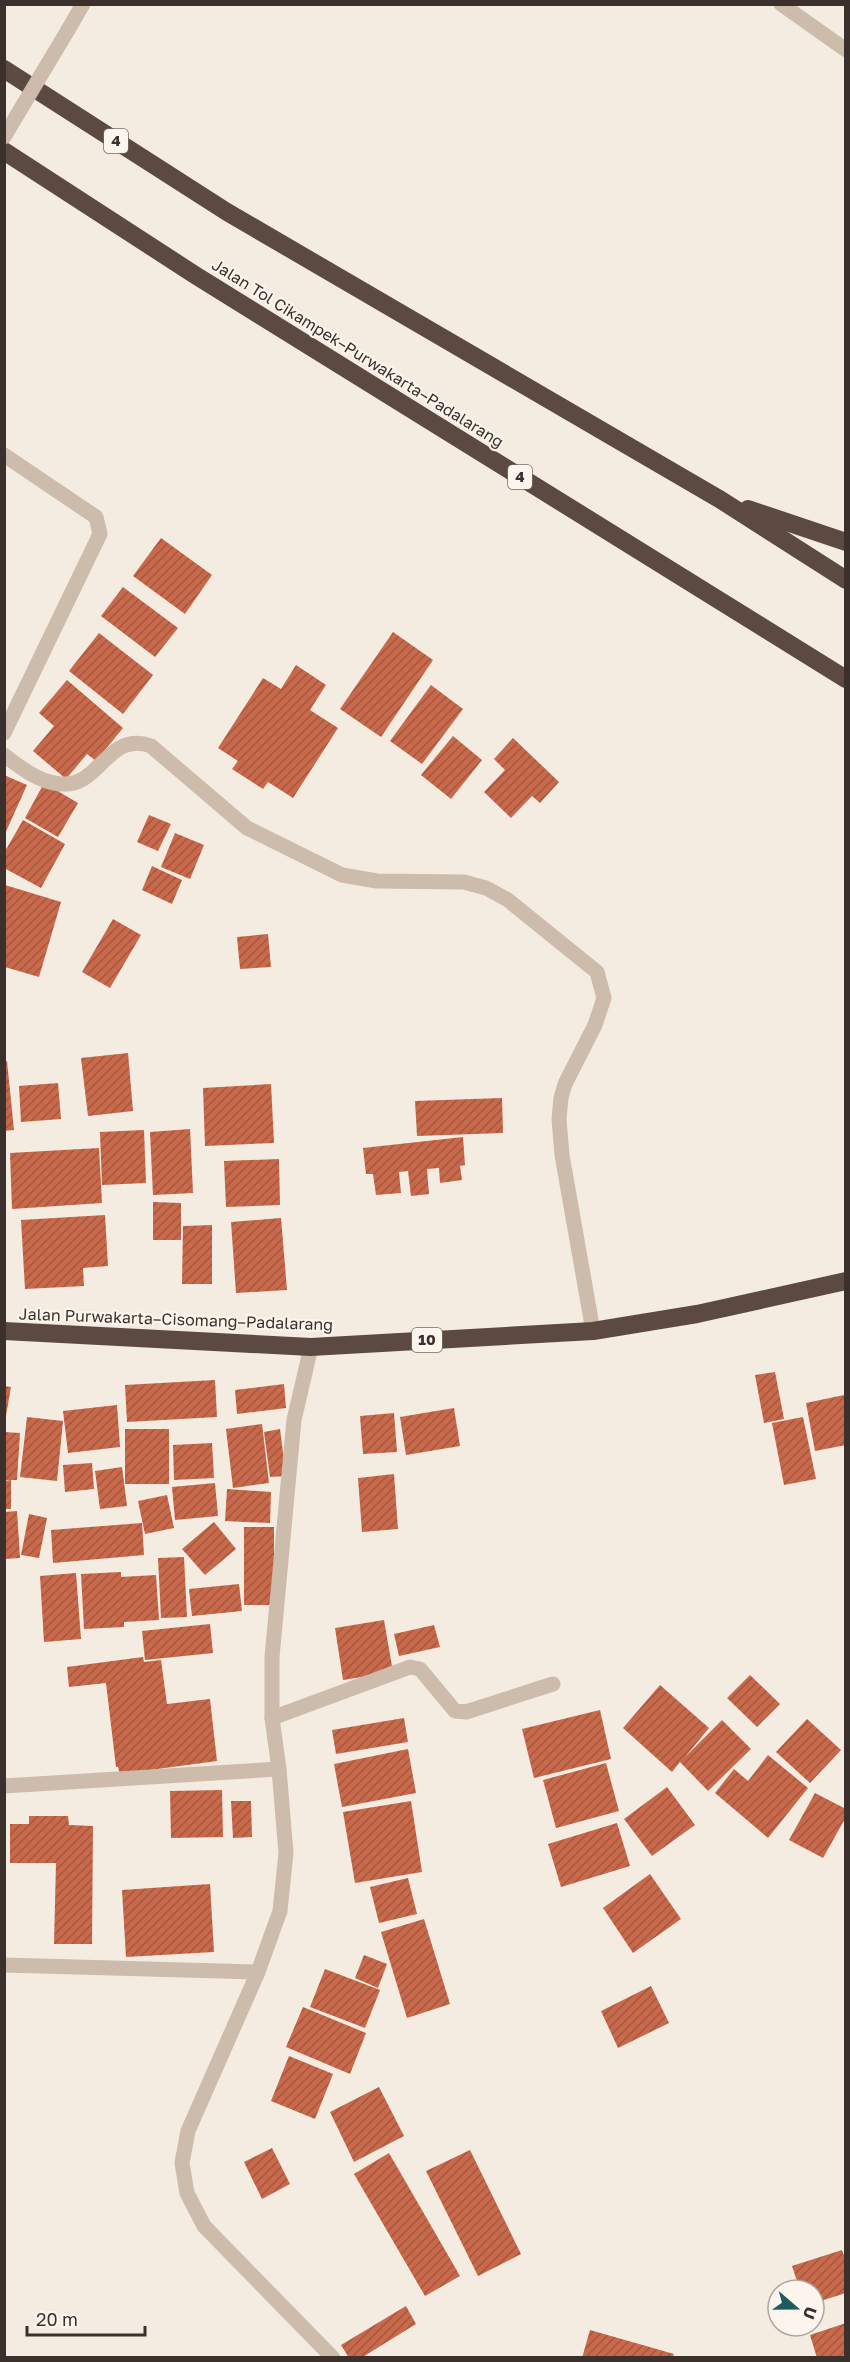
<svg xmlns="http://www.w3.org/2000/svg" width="850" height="2362" font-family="'Golos Text',sans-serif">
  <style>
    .building { fill: url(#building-hatch) }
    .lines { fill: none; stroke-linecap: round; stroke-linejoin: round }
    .street { stroke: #cdbbac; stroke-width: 15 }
    .highway { stroke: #5c4a42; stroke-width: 18 }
    .lane-bridge { stroke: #cdbbac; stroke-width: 15 }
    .labels { text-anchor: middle; stroke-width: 4.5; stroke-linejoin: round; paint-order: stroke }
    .shield { fill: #fbf5ee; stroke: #756b66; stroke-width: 1.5 }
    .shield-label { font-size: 15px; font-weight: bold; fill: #3b302b }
    .street-label { font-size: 16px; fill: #3b302b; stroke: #fbf5ee }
  </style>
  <defs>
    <pattern id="building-hatch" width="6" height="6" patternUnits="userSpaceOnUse" patternTransform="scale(1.5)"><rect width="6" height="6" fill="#c8694b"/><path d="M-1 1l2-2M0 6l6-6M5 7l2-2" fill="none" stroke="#a4573f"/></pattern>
  </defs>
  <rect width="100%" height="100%" fill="#f4ebe1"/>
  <g class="building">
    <polygon points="161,538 212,575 185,614 133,576"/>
    <polygon points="123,587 178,628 155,657 101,616"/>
    <polygon points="393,632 433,660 381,737 340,709"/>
    <polygon points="99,633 153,675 123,714 69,671"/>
    <polygon points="296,665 326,685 310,710 338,728 293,798 268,782 263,789 232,769 238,761 218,748 263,678 281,689"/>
    <polygon points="67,680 123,728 96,761 87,754 66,779 33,751 54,726 39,713"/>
    <polygon points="431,685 463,709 422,764 390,741"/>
    <polygon points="453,736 482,760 451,799 421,775"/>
    <polygon points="513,738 559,782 540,803 532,796 511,818 484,792 505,770 494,759"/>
    <polygon points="4,775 27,785 4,836"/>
    <polygon points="44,783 78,803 58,837 25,818"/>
    <polygon points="149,815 171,824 158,851 137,842"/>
    <polygon points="23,820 65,844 41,888 4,868 4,853"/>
    <polygon points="175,833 204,845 190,879 161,867"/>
    <polygon points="152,866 182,880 172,904 142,890"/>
    <polygon points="5,885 61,902 39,977 5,967"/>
    <polygon points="113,919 141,935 110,988 82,972"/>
    <polygon points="268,934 271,967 240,969 237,937"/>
    <polygon points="128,1053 133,1111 88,1116 81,1058"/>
    <polygon points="4,1061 7,1061 14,1130 4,1131"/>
    <polygon points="58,1083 61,1119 21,1122 19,1086"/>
    <polygon points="271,1084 274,1143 205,1146 203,1088"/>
    <polygon points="502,1098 503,1133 417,1136 415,1101"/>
    <polygon points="190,1129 193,1193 153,1195 150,1132"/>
    <polygon points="144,1130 146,1183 102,1185 100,1132"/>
    <polygon points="463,1137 465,1165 460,1166 462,1180 440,1183 439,1168 427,1169 429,1194 411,1196 408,1171 399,1172 401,1193 376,1195 373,1174 366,1174 363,1148"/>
    <polygon points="99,1148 102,1203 12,1209 10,1153"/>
    <polygon points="279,1159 280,1205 226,1207 224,1161"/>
    <polygon points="153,1202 181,1203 181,1240 153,1240"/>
    <polygon points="105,1215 108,1266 83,1268 84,1286 25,1289 21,1220"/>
    <polygon points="281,1218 287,1290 236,1293 231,1222"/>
    <polygon points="212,1225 212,1284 182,1284 183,1226"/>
    <polygon points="775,1372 784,1419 764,1423 755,1375"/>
    <polygon points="215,1380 217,1417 127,1422 125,1385"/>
    <polygon points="284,1384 286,1408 237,1414 235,1390"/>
    <polygon points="4,1386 11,1387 6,1416 4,1416"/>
    <polygon points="844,1395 846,1445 815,1451 806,1403"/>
    <polygon points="117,1405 120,1447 68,1453 63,1411"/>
    <polygon points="454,1408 460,1446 406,1455 400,1417"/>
    <polygon points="394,1413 397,1452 363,1454 360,1416"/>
    <polygon points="27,1417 63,1421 57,1481 20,1477"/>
    <polygon points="803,1417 816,1479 784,1485 772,1423"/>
    <polygon points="262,1424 269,1483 233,1488 226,1429"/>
    <rect x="125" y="1429" width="44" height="55"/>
    <polygon points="280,1429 286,1476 270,1477 264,1432"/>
    <polygon points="4,1432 20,1433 17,1480 4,1480"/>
    <polygon points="212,1443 214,1478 174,1480 173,1445"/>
    <polygon points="92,1463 94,1489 65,1492 63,1465"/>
    <polygon points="122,1467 127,1506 100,1509 95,1471"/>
    <polygon points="394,1474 398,1529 362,1532 358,1478"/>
    <polygon points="11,1480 11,1509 4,1509 4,1481"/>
    <polygon points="215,1483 218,1516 175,1520 172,1487"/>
    <polygon points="227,1489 271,1492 270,1523 225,1521"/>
    <polygon points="167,1495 174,1528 145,1534 138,1501"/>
    <polygon points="17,1511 20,1558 4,1559 4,1512"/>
    <polygon points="29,1514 47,1518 39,1558 21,1555"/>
    <polygon points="214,1522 236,1549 205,1575 182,1549"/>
    <polygon points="142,1523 144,1555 53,1563 51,1530"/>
    <rect x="244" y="1527" width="30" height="78"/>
    <polygon points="184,1557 187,1617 161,1618 158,1558"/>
    <polygon points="121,1572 121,1577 156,1575 159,1620 124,1622 124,1627 84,1629 81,1574"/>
    <polygon points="76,1573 81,1639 44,1642 40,1576"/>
    <polygon points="239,1584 242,1611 192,1616 189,1589"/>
    <polygon points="384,1620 393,1672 343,1680 335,1628"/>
    <polygon points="210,1624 213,1653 145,1660 142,1631"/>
    <polygon points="434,1625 440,1647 399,1656 394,1634"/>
    <polygon points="143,1657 144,1662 161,1660 167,1704 210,1699 217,1761 120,1774 118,1767 116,1767 106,1683 69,1687 67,1667"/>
    <polygon points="750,1675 780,1704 757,1727 727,1698"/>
    <polygon points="660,1685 709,1728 685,1757 722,1720 751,1749 708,1791 680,1762 672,1772 623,1728"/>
    <polygon points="600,1710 611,1759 534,1778 522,1729"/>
    <polygon points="404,1718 408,1742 336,1754 332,1730"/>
    <polygon points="807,1719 841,1750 810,1783 776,1752"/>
    <polygon points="408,1749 416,1793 342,1807 334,1764"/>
    <polygon points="768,1755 808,1788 768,1838 715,1793 734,1769 748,1781"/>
    <polygon points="606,1763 619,1811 556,1828 543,1780"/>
    <polygon points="667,1787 695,1825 652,1856 624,1819"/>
    <polygon points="222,1790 223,1837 171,1838 170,1791"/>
    <polygon points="815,1793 846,1809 846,1817 823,1858 789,1840"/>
    <polygon points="231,1801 251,1801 252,1837 233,1838"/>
    <polygon points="411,1801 422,1872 355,1883 343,1812"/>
    <polygon points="29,1816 68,1816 69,1825 93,1826 92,1944 54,1944 56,1863 10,1863 10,1824 29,1824"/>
    <polygon points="617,1823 630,1866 561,1887 548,1844"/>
    <polygon points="650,1874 681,1919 633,1953 603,1908"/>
    <polygon points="408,1878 417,1914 379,1923 370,1887"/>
    <polygon points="210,1884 214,1952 126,1957 122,1890"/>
    <polygon points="424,1919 450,2004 407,2018 381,1932"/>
    <polygon points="364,1955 387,1964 378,1988 355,1978"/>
    <polygon points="325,1969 380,1990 365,2028 310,2007"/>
    <polygon points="651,1986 669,2023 618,2048 601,2011"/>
    <polygon points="303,2007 366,2033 350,2074 286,2047"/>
    <polygon points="289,2056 333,2074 315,2119 271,2101"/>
    <polygon points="379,2087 404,2136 354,2162 330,2112"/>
    <polygon points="272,2148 290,2184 262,2199 244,2162"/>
    <polygon points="470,2150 521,2254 478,2276 426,2171"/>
    <polygon points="389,2153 460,2276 425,2296 354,2174"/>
    <polygon points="842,2250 846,2261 846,2293 814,2303 814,2290 800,2290 792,2266"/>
    <polygon points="406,2306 416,2324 361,2358 349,2358 341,2345"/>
    <polygon points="846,2323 846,2358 817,2358 810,2335"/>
    <polygon points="590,2330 674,2354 672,2358 582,2358"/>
  </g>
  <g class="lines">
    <g class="street">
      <polyline points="781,4 846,50"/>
      <polyline points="68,30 83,4"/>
      <polyline points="4,455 96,517 100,534 4,733"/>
      <path d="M 4,755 C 21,768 40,783 62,784 C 100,787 108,730 151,746 L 247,828 L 342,875 L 377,881 L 464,882 L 486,888 L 508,900 L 597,972 L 604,998 L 595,1025 L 565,1084 L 561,1098 L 559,1119 L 562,1155 L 593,1331"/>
      <polyline points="311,1347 294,1420 272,1657 272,1718 279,1769 286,1853 280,1911 258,1972 188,2131 182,2163 187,2193 204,2226 333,2358"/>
      <polyline points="272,1718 410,1667 420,1669 455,1711 466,1712 553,1684"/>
      <polyline points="4,1786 279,1769"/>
      <polyline points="4,1965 258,1972"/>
    </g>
    <g class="highway">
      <polyline points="4,69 227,212 721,500 846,580"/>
      <polyline points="4,151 195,275 846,679"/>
      <polyline points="748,509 846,542"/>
      <polyline points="4,1331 311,1347 593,1331 697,1314 846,1281"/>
    </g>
    <polyline class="lane-bridge" points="4,137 68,30"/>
  </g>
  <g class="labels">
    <g class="shield">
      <rect x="104" y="129" width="24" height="24" rx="4.5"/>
      <rect x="508" y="465" width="24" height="24" rx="4.5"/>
      <rect x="412" y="1328" width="30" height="24" rx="4.5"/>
    </g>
    <g class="shield-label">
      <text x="116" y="146">4</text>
      <text x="520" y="482">4</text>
      <text x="427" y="1345">10</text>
    </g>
    <g class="street-label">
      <text transform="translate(358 353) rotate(32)" y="6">Jalan Tol Cikampek–Purwakarta–Padalarang</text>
      <text transform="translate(176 1319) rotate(2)" y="6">Jalan Purwakarta–Cisomang–Padalarang</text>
    </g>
  </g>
  <rect width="850" height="2362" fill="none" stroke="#3b302b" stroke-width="12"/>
  <g transform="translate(796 2308) rotate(110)"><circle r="28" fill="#fbf5ee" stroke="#aea6a0" stroke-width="1.5"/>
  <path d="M0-4.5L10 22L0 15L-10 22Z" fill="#1f5a5e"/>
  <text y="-9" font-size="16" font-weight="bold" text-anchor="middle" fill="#3b302b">U</text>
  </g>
  <path d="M27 2326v9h118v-9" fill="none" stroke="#3b302b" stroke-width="3"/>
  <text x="36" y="2326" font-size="18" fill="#3b302b" stroke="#fbf5ee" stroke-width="4.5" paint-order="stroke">20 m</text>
</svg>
